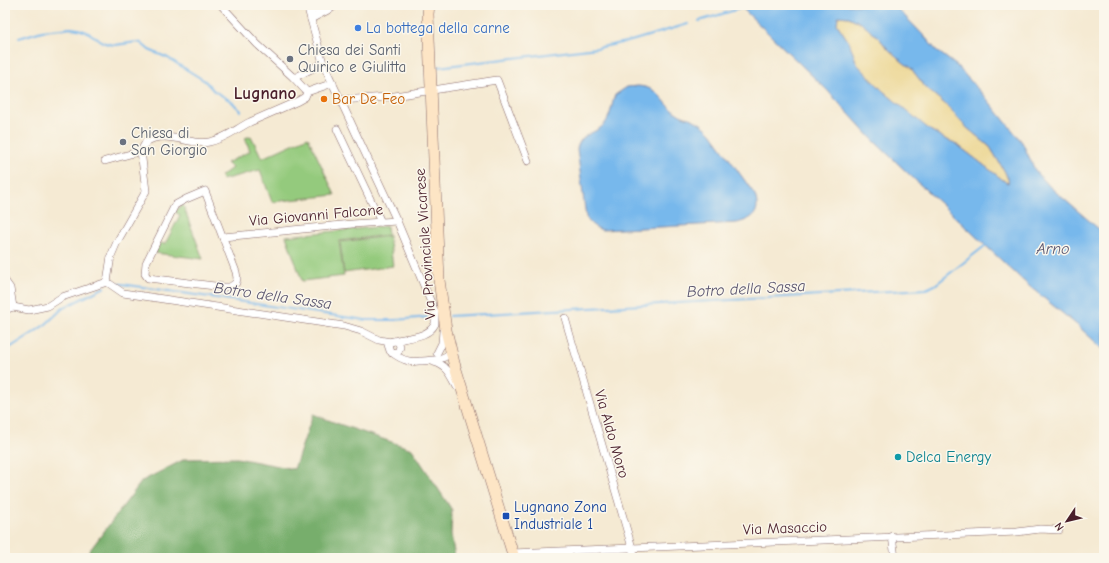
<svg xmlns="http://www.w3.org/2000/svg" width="1109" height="563" font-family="'Comic Neue',sans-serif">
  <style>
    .green { fill: #94ca7d; stroke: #6f7454 }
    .forest { fill: #77ae6c; stroke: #60664c }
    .sand { fill: #eeda9e; stroke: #9c7c64 }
    .water { fill: #77b8ec; stroke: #606c8c; fill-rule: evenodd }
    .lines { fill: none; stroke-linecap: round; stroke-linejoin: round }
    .stream { stroke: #77b8ec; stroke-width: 2 }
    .street-casing { stroke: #866666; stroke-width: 8 }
    .secondary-casing { stroke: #866666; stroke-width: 12 }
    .street { stroke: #fff; stroke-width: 7 }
    .secondary { stroke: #fde5c5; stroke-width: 11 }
    .shop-dot { fill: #3f7fe0; stroke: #fbf7ec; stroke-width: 1.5 }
    .worship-dot { fill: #6b7280; stroke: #fbf7ec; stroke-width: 1.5 }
    .food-dot { fill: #e8710a; stroke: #fbf7ec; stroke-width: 1.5 }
    .culture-dot { fill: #0f9aa8; stroke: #fbf7ec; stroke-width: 1.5 }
    .transit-dot { fill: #1a4fb4; stroke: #fbf7ec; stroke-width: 1.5 }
    .labels { text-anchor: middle; stroke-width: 3; stroke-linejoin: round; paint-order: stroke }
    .shop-label { font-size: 15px; fill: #366cbe; stroke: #fbf7ec; text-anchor: start }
    .worship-label { font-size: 15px; fill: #5b616d; stroke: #fbf7ec; text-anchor: start }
    .food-label { font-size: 15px; fill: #c56008; stroke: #fbf7ec; text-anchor: start }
    .street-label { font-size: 15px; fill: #4a1f2b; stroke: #fbf7ec }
    .culture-label { font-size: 15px; fill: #0d838f; stroke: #fbf7ec; text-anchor: start }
    .transit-label { font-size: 15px; fill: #164399; stroke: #fbf7ec; text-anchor: start }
    .water-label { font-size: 16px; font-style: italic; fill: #5a556f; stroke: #fbf7ec }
    .quarter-label { font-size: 17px; font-weight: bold; fill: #4a1f2b; stroke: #fbf7ec }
  </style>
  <rect width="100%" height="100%" fill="#fbf7ec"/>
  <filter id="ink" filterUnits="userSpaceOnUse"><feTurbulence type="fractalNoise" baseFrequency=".025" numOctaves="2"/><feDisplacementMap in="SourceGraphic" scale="8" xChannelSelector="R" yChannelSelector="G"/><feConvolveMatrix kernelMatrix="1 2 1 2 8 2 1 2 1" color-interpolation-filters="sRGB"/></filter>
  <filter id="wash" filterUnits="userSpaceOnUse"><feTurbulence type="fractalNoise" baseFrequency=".012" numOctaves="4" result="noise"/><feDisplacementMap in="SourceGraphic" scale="16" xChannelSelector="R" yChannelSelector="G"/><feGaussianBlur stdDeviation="0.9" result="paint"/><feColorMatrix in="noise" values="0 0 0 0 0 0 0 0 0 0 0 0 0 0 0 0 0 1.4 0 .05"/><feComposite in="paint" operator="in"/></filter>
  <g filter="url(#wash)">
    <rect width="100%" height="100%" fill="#f5ead3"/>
    <g class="green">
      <polygon points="251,136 262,158 308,137 335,195 272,202 260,170 222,180 221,176 232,168 227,163 250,151 245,138"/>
      <polygon points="183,205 203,259 155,253 160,243 165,244 180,215 175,212 178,208"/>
      <polygon points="387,226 388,235 339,241 344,276 302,281 286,236"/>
      <polygon points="389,236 393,266 344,273 340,242"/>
    </g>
    <polygon class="forest" points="313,414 336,423 412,449 452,510 451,534 455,558 84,558 142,481 185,459 237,458 294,469"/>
    <polygon class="sand" points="838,16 849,17 861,23 879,38 887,48 904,63 910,67 926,88 945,104 966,127 990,147 1005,172 1009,182 1007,183 955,143 945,139 924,126 883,91 859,67 857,64 849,42 837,24"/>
    <g class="water">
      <path d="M 739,5 L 894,5 L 925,37 L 936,50 L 957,66 L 987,99 L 1022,142 L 1035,170 L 1050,187 L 1100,230 L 1104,231 L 1104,350 L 1077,325 L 1029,286 L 912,177 L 874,141 L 827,90 ZM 838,16 L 849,17 L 861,23 L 879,38 L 887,48 L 904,63 L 910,67 L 926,88 L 945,104 L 966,127 L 990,147 L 1005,172 L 1009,182 L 1007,183 L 955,143 L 945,139 L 930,130 L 883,91 L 857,64 L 849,42 L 837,24 Z"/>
      <path d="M 638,86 C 661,88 661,102 677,113 C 682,117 688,117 694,120 C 701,123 706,128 711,133 L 755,195 C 761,213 753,219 737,223 L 602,230 C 594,227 590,224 586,217 L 577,149 C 581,131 597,135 606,122 C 611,115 612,103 615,95 L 627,87 Z"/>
    </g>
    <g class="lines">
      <g class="stream">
        <polyline points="699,21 742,8"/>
        <polyline points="19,38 42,31 71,28 78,29 87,32 105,43 109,44 115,45 137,42 141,43 149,50 168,58 205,81 214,91 231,101 241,111"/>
        <polyline points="438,67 597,48 631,41 688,24"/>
        <polyline points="115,283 365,320 395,320 429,317"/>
        <polyline points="449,316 926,289 935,285 986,245"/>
        <polyline points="5,348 11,347 33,333 46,324 63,308 105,287"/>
      </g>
    </g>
  </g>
  <g filter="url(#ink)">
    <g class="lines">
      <g class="street-casing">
        <g id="street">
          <polyline points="221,5 257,44 294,78 323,63"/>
          <path d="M 307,5 L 323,63 L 397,221 L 435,312 L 435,324 C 428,338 408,337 394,341"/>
          <path d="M 310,13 C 317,6 329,7 339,5"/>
          <polyline points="311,19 332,8"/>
          <polyline points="294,78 307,92"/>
          <polyline points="340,100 388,97 497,80 528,161"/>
          <polyline points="337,129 381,222"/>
          <polyline points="105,161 141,151"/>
          <polygon points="205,191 236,272 237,278 236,283 230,287 223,287 148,278 145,274 146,263 175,205 186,199"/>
          <polyline points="223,237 352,224 397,221"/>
          <polyline points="5,281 10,288 13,307"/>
          <path d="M 107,282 L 111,256 L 117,242 L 146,191 L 141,151 L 146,142 C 165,129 190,146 209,142 C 225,139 236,129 250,122 C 266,115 282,108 298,101 L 305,97 L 307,92 L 333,83"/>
          <polyline points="107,282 123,293 344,326 361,331 379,340 391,342"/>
          <polyline points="5,310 13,307 29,310 48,306 62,297 107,282"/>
          <polyline points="565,318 635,558"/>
          <path d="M 392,353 L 398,352 L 400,347 L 399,343 C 395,340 391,340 388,345 L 390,351 C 395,355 403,360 409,361 C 413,362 416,361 419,361 C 432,360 441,362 451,352"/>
          <polyline points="437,353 442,343 443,331"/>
          <path d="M 434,362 C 447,365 451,375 457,386"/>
          <polyline points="892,536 895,558"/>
          <polyline points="512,553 1017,532 1040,529 1059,530"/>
        </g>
      </g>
      <g class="secondary-casing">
        <polyline id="secondary" points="429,5 428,14 439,280 446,330 454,363 514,558"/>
      </g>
      <use href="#street" class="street"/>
      <use href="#secondary" class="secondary"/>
    </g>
  </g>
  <circle class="shop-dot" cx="358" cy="28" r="4"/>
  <g class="worship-dot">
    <circle cx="290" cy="59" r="4"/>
    <circle cx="123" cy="142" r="4"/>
  </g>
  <circle class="food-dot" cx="324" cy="99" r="4"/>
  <circle class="culture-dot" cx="898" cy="457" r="4"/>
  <rect class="transit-dot" x="502" y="512" width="8" height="8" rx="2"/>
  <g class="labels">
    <g class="shop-label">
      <text x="366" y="33">La bottega della carne</text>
    </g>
    <g class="worship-label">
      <text x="298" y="55">Chiesa dei Santi<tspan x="298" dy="17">Quirico e Giulitta</tspan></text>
      <text x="131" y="138">Chiesa di<tspan x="131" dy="17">San Giorgio</tspan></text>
    </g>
    <g class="food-label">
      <text x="332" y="104">Bar De Feo</text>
    </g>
    <g class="street-label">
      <text transform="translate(316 215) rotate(-5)" y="5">Via Giovanni Falcone</text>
      <text transform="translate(425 244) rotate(-94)" y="5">Via Provinciale Vicarese</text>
      <text transform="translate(612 434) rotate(74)" y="5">Via Aldo Moro</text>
      <text transform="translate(785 528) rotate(-2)" y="5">Via Masaccio</text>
    </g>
    <g class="culture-label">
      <text x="906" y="462">Delca Energy</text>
    </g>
    <g class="transit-label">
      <text x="514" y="512">Lugnano Zona<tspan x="514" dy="17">Industriale 1</tspan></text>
    </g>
    <g class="water-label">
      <text x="1053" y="254">Arno</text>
      <text transform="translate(746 288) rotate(-3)" y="6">Botro della Sassa</text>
      <text transform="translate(273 295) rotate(8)" y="6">Botro della Sassa</text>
    </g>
    <g class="quarter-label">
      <text x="265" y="99">Lugnano</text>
    </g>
  </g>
  <rect width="1109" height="563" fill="none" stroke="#fbf7ec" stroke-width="20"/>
  <g transform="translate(1067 521) rotate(235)" stroke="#fbf7ec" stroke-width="3" paint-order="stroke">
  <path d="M0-3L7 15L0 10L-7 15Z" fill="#4a1f2b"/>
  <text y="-6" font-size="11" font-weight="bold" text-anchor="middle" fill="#4a1f2b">N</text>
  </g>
</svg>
